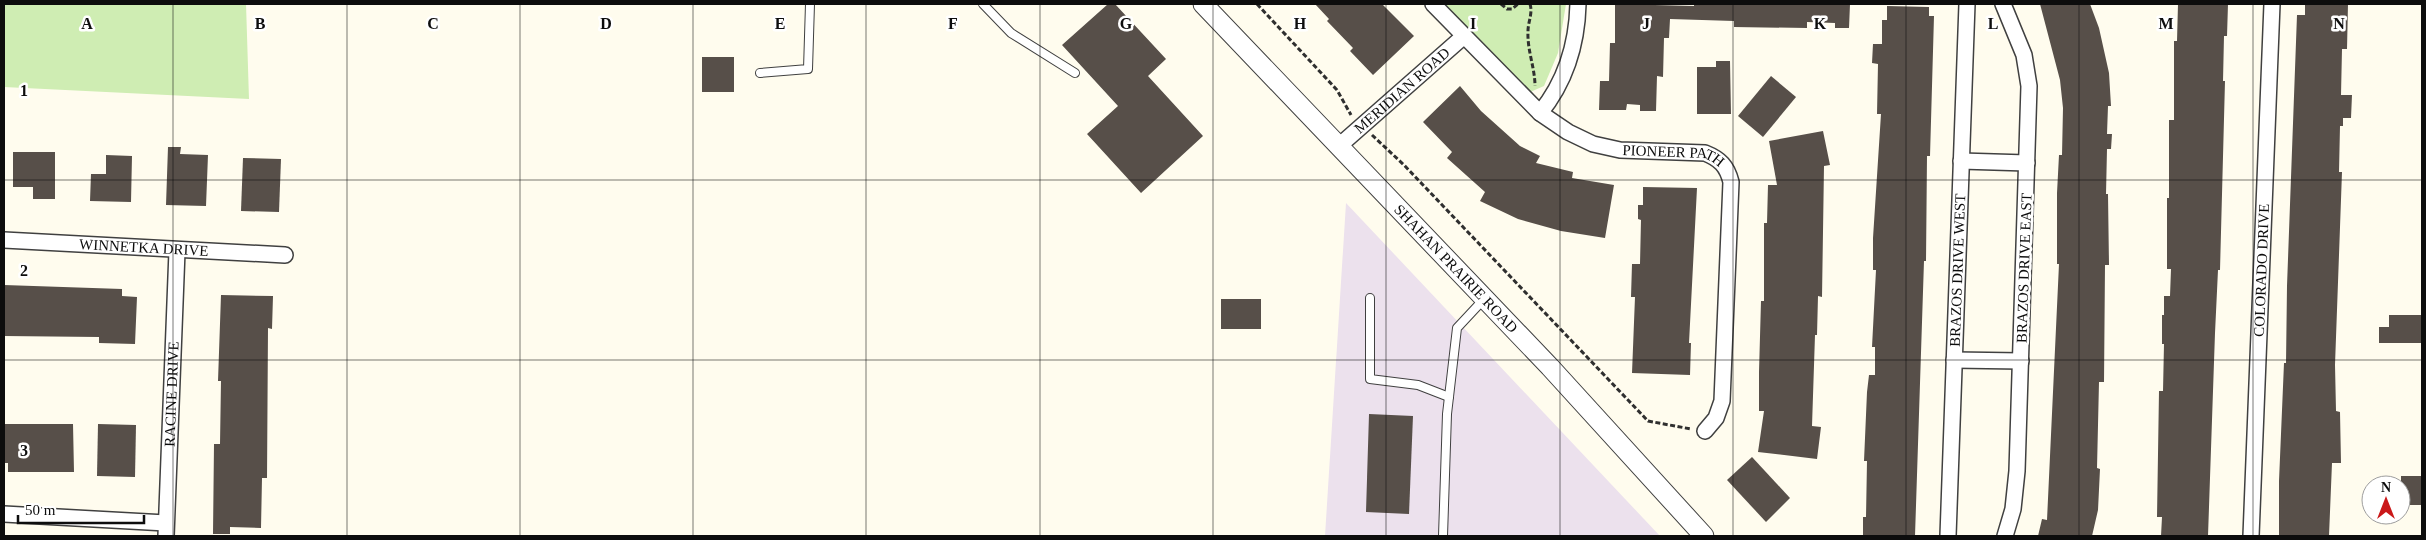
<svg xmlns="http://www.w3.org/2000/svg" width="2426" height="540" font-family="'Times New Roman',serif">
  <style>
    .industrial { fill: #ece1ed }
    .green { fill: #cfedb3 }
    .building { fill: #574f49 }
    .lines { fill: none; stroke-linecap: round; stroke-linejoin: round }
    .service-casing { stroke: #404040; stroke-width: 10 }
    .minor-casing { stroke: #404040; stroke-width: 18 }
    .tertiary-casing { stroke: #404040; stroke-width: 21 }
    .path { stroke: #2f2f2f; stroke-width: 3; stroke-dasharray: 5 2.5; stroke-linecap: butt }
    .service { stroke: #fff; stroke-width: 8 }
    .minor { stroke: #fff; stroke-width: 15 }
    .tertiary { stroke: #fff; stroke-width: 19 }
    .grid { fill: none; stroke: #0d0d0d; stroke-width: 1; stroke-opacity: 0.55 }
    .labels { text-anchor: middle; stroke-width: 5; stroke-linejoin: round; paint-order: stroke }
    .street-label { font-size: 15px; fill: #0d0d0d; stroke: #fff }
    .grid-label { font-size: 16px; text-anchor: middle; font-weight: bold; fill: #0d0d0d; stroke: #fff; stroke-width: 5; stroke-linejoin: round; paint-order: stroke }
  </style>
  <rect width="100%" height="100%" fill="#fffcee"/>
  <polygon class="industrial" points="1346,203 1660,536 1325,536"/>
  <g class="green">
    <polygon points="4,4 246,4 249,99 4,87"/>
    <polygon points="1445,4 1566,4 1558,53 1544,86 1528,93"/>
  </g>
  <g class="building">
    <polygon points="1108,4 1115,4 1166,59 1148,76 1203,136 1141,193 1087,134 1118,106 1062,45"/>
    <polygon points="1315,4 1382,4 1414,36 1373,75 1350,51 1353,48 1327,21 1329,19"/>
    <polygon points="1615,4 1694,6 1694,4 1850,4 1849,28 1835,28 1835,23 1807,22 1807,28 1734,27 1734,21 1670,19 1669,38 1664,38 1663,77 1657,76 1656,111 1640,111 1640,105 1627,104 1626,110 1599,110 1600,81 1609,81 1610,43 1615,43"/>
    <polygon points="2040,4 2090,4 2099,28 2109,73 2111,106 2108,106 2107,134 2112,134 2111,149 2107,149 2106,194 2108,194 2109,265 2105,265 2104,382 2099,382 2097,468 2100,469 2098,510 2092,536 2038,536 2042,519 2047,520 2059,264 2057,264 2057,193 2059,155 2062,155 2063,108 2060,80"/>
    <polygon points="2178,4 2228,4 2227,36 2224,36 2223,81 2225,81 2220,270 2218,270 2215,333 2208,536 2161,536 2162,517 2157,517 2159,391 2163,391 2164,344 2162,344 2162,315 2164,315 2164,296 2170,296 2171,269 2167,269 2167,198 2169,198 2169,120 2174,120 2174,41 2177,41"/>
    <polygon points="2305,4 2348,4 2347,49 2342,49 2341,95 2352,95 2351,118 2343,118 2343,126 2340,126 2339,172 2342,172 2335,365 2336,411 2340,412 2341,463 2332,463 2329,536 2279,536 2279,481 2284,363 2286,363 2287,286 2297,15 2305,15"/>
    <polygon points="1887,6 1929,7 1929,16 1934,16 1930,156 1927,156 1926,261 1924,261 1915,536 1863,536 1863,517 1866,517 1867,461 1864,461 1867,392 1869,375 1875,375 1875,347 1872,347 1876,270 1873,270 1873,238 1881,114 1877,114 1878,64 1872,63 1873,44 1882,44 1882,20 1887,20"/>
    <rect x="702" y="57" width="32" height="35"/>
    <polygon points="1716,61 1730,61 1731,114 1697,114 1697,67 1716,67"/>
    <polygon points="1771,76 1796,97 1763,137 1738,116"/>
    <polygon points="1460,86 1481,111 1520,146 1540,156 1536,163 1573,172 1572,178 1614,185 1605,238 1561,231 1518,219 1480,201 1485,192 1447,158 1452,152 1423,122"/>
    <polygon points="1823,131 1830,165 1824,166 1822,297 1818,296 1817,335 1815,335 1812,426 1821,427 1817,459 1758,452 1764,411 1759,411 1759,372 1761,301 1764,301 1764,223 1767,223 1768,185 1777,185 1769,141"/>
    <polygon points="168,147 181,147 180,154 208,155 206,206 166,205"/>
    <polygon points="13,152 55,152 55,199 33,199 33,187 13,187"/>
    <polygon points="106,155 132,156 131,202 90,201 91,174 106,174"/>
    <polygon points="243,158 281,159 279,212 241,211"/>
    <polygon points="1643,187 1697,188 1689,343 1691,343 1690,375 1632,373 1635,297 1631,297 1632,264 1640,264 1641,220 1638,219 1638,205 1643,205"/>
    <polygon points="4,285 122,289 122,296 137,297 135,344 99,343 99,337 4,336"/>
    <polygon points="221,295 273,296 272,329 268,328 267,478 262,478 261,528 230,527 230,534 213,534 214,444 220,444 221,381 218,381"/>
    <rect x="1221" y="299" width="40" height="30"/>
    <polygon points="2389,315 2422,315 2422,343 2379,343 2379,327 2389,327"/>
    <polygon points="1369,414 1413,416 1409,514 1366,512"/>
    <polygon points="4,424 73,424 74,472 8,472 8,463 4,463"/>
    <polygon points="98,424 136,425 135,477 97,476"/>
    <polygon points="1752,457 1790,498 1766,522 1727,480"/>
    <rect x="2401" y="476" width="21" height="29"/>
  </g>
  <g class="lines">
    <g class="service-casing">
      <g id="service">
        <polyline points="983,4 1011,33 1075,73"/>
        <polyline points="760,73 808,69 810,4"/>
        <polyline points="1370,298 1370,379 1418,385 1449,397"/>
        <polyline points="1443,536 1447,414 1457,328 1485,298"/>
      </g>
    </g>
    <g class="minor-casing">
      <g id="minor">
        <path id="s1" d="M 1433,4 L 1540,113 L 1568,132 L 1593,144 L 1620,150 L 1705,153 C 1720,159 1727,166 1731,182 L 1722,401 L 1716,418 L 1705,431"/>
        <polyline points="2003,4 2024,55 2029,86 2017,471 2013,509 2005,536"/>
        <path d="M 1540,113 C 1566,81 1577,45 1578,4"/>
        <path id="s2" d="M 1339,146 L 1464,36"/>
        <polyline points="1961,161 2027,163"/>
        <path id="s3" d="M 4,240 L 285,255"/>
        <polyline points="1954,360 2021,361"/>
        <polyline points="4,514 166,523"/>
        <path id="s4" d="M 166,536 L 177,251"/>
        <path id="s5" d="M 1948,536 L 1967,4"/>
        <path id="s6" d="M 2251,536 L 2272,4"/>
      </g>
    </g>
    <g class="tertiary-casing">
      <g id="tertiary">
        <path id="s7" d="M 1203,4 L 1550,367 L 1704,536"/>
      </g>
    </g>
    <g class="path">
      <polyline points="1257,4 1337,90 1351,115"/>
      <polyline points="1501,4 1507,9 1512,9 1518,4"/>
      <path d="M 1530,4 C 1533,13 1528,22 1528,31 C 1527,50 1535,68 1535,86"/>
      <polyline points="1372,135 1404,165 1648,421 1691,429"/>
    </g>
    <use href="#service" class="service"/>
    <use href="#minor" class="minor"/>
    <use href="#tertiary" class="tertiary"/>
  </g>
  <path class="grid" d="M 173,4 L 173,536M 347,4 L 347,536M 520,4 L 520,536M 693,4 L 693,536M 866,4 L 866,536M 1040,4 L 1040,536M 1213,4 L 1213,536M 1386,4 L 1386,536M 1560,4 L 1560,536M 1733,4 L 1733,536M 1906,4 L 1906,536M 2079,4 L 2079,536M 2253,4 L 2253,536M 4,180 L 2422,180M 4,360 L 2422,360"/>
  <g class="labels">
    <g class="street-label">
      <text dy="5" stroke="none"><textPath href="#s2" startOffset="84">MERIDIAN ROAD</textPath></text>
      <text dy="5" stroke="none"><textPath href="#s1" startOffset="296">PIONEER PATH</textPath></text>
      <text dy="5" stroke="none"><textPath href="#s3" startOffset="140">WINNETKA DRIVE</textPath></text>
      <text dy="5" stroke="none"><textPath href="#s7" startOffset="366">SHAHAN PRAIRIE ROAD</textPath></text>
      <text transform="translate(2024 268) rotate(-88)" y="5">BRAZOS DRIVE EAST</text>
      <text dy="5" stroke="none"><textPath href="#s5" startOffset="266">BRAZOS DRIVE WEST</textPath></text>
      <text dy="5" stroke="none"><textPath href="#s6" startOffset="266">COLORADO DRIVE</textPath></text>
      <text dy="5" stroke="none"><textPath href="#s4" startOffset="142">RACINE DRIVE</textPath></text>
    </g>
  </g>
  <g class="grid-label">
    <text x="87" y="29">A</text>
    <text x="260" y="29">B</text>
    <text x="433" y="29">C</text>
    <text x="606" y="29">D</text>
    <text x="780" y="29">E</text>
    <text x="953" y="29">F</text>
    <text x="1126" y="29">G</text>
    <text x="1300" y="29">H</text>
    <text x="1473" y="29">I</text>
    <text x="1646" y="29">J</text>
    <text x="1820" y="29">K</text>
    <text x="1993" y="29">L</text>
    <text x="2166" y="29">M</text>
    <text x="2339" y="29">N</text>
    <text x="24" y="96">1</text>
    <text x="24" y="276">2</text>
    <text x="24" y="456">3</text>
  </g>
  <rect width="2426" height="540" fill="none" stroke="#0d0d0d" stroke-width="10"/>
  <g transform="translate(2386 500)"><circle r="24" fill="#ffffff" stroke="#9e9e9e"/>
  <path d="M0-4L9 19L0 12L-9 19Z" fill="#ca1819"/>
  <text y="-8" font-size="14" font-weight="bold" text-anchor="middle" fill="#0d0d0d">N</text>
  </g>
  <path d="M18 515v8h126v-8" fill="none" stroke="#0d0d0d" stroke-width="2.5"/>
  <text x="25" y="515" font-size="15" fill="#0d0d0d" stroke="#ffffff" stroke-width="4" paint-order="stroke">50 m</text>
</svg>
